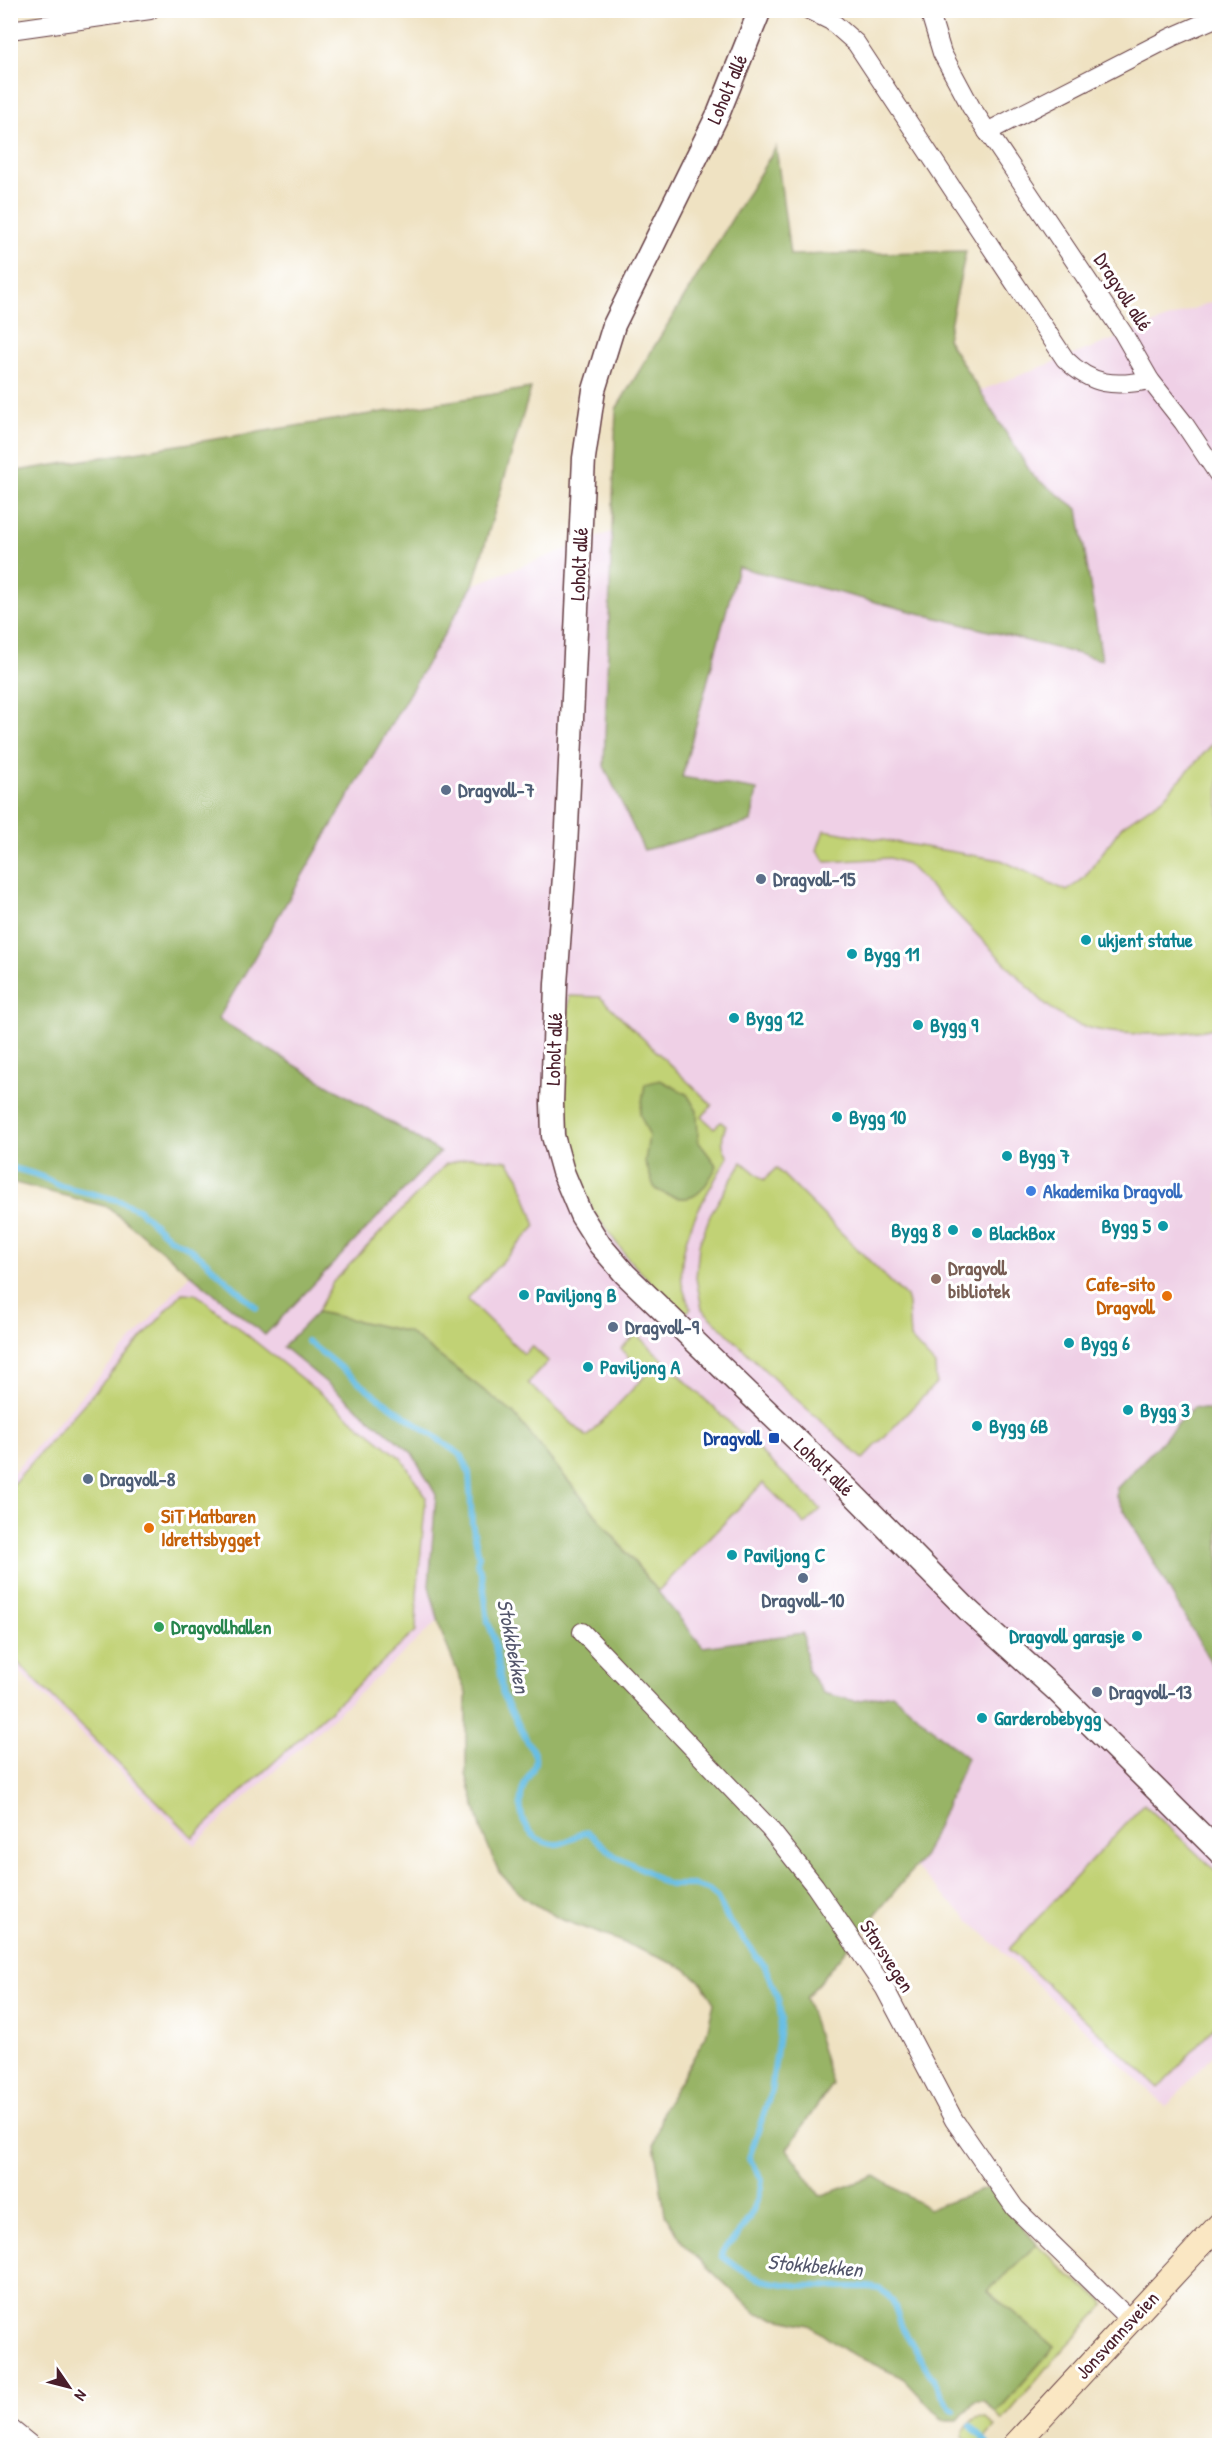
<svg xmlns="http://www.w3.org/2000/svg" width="1230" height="2456" font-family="'Patrick Hand',sans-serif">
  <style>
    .built { fill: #efd0e6 }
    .green { fill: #c1d275; stroke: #867850; stroke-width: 1.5 }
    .forest { fill: #98b466; stroke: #716a48; stroke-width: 1.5 }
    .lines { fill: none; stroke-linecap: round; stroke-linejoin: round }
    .stream { stroke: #67bee4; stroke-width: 6 }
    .minor-casing { stroke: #633c42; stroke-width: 20 }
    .tertiary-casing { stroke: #633c42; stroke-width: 25 }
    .secondary-casing { stroke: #633c42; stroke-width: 26 }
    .minor { stroke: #fff; stroke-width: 18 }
    .tertiary { stroke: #fff; stroke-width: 22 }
    .secondary { stroke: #fae7c3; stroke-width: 24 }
    .service-dot { fill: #5c6f8a; stroke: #fff; stroke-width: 2 }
    .culture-dot { fill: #0f9aa8; stroke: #fff; stroke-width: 2 }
    .shop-dot { fill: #3f7fe0; stroke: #fff; stroke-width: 2 }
    .education-dot { fill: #8d6e63; stroke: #fff; stroke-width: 2 }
    .food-dot { fill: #e8710a; stroke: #fff; stroke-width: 2 }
    .transit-dot { fill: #1a4fb4; stroke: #fff; stroke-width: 2 }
    .leisure-dot { fill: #2e9e5b; stroke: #fff; stroke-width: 2 }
    .labels { text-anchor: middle; stroke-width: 6; stroke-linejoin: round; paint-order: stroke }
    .street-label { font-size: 20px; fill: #4a1f2b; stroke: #fff }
    .service-label { font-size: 20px; font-weight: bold; fill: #4e5e75; stroke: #fff; text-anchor: start }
    .culture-label { font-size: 20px; font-weight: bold; fill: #0d838f; stroke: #fff; text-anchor: start }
    .shop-label { font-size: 20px; font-weight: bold; fill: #366cbe; stroke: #fff; text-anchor: start }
    .education-label { font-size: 20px; font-weight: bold; fill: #785e54; stroke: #fff; text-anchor: start }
    .food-label { font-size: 20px; font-weight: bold; fill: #c56008; stroke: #fff; text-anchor: end }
    .transit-label { font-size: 20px; font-weight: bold; fill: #164399; stroke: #fff; text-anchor: end }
    .leisure-label { font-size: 20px; font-weight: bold; fill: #27864d; stroke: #fff; text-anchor: start }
    .water-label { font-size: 21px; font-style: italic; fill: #54576c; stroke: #fff }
  </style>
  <rect width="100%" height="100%" fill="#fff"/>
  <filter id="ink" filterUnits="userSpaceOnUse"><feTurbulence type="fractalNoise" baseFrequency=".0167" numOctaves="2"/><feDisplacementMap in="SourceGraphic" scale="12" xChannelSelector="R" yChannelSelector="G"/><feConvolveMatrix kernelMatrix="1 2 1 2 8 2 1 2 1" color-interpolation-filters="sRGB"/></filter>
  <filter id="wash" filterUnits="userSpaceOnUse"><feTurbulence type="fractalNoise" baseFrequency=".008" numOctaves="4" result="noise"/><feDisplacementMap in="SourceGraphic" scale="24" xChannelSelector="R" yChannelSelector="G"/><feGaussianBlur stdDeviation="1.35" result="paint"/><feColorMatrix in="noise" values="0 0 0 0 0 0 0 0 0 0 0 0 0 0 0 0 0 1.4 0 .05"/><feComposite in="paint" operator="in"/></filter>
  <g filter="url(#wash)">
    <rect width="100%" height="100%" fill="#efe2c2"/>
    <polygon class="built" points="1219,299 1219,2048 1166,2107 944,1896 560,1509 194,1845 11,1663 11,1475 190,1275 265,1334 440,1152 218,1019 473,585"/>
    <g class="green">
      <path d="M 1219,737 L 1219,1027 C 1182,1036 1109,1038 1074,1023 C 1047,1011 1025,983 1005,963 C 972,930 940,897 908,864 L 890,858 L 826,862 L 817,850 L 824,830 L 1001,860 L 1067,891 L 1084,878 L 1122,826 L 1163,798 Z"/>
      <path d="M 569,996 L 600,997 L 712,1105 L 702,1117 L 714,1128 L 721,1122 L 726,1126 C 721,1138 721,1145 728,1157 C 706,1196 677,1236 682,1283 C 683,1291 688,1301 691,1309 L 683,1315 L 630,1261 L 593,1212 L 576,1166 L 563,1097 Z"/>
      <polygon points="471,1157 508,1161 519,1177 536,1226 467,1299 524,1354 532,1346 548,1361 528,1383 587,1437 646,1375 621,1349 636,1334 821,1509 805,1524 763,1483 658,1591 513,1413 408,1332 317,1312 333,1282 446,1164"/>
      <polygon points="742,1162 764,1180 776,1168 906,1297 908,1304 910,1338 935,1365 936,1383 863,1459 775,1380 702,1309 696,1278 699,1245 711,1213"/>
      <polygon points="182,1293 196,1294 402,1459 426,1497 417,1594 416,1631 193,1837 10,1655 11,1486"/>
      <polygon points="1144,1804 1219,1874 1219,2022 1159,2088 1009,1949"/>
      <polygon points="1037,2244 1080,2285 1102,2299 1105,2305 1065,2347 1002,2421 996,2413 1054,2347 988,2291"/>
      <polygon points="979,2417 986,2418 995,2427 979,2445 973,2445 963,2436 963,2431 974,2419"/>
    </g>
    <g class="forest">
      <polygon points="776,147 790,255 966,251 947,339 1033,476 1078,509 1102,660 738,567 682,777 757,790 751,822 644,850 604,766 616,409"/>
      <polygon points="531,388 473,585 218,1019 440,1152 265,1335 108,1207 11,1182 11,472"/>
      <path d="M 660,1080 L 687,1094 L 697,1111 L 698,1141 L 717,1166 C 700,1197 691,1208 655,1189 L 645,1162 L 649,1135 L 640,1114 L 645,1084 Z"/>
      <polygon points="317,1312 408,1332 513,1413 703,1647 803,1633 808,1671 823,1693 855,1701 892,1694 967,1758 924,1856 806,1998 832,2084 787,2149 820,2196 875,2176 929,2209 988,2188 1037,2244 988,2291 1054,2347 996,2413 984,2401 975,2401 958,2420 943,2420 903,2378 846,2351 809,2325 757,2314 684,2245 665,2214 654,2144 663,2110 706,2036 714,2003 702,1983 684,1968 622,1942 560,1919 523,1897 499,1872 483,1835 466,1774 466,1693 442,1634 429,1586 436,1495 412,1453 283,1347"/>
      <polygon points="1194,1407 1219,1412 1219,1677 1116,1496 1117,1488"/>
    </g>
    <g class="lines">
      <g class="stream">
        <polyline points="10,1167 38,1175 61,1186 117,1200 138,1209 169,1238 184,1245 200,1256 257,1308"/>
        <path d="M 307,1341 L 375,1395 L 462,1456 L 469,1473 L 472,1523 L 479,1556 L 477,1563 L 482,1575 L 488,1622 L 494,1638 L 503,1696 L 535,1755 C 537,1766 531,1771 526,1781 C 518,1797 518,1821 532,1834 C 538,1840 549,1845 558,1844 C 569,1843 577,1832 588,1832 L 615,1856 L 646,1871 L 659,1880 L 670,1885 L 695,1885 L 709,1890 L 716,1896 L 728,1919 L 765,1967 L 779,2001 L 781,2020 L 771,2092 L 749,2158 L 762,2180 C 760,2199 750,2218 739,2233 C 734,2242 723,2245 722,2256 C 733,2264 744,2273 757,2278 C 782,2288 840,2286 869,2287 L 879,2289 L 887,2294 L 893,2302 L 902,2327 L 949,2406 L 954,2411"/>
        <polyline points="971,2426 990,2446"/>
      </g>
    </g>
  </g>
  <g filter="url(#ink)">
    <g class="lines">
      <g class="minor-casing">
        <g id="minor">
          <path d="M 809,10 L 831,21 L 856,43 L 1065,359 C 1092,386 1115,387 1150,380"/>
          <polyline points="929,10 942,53 971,107 1123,333 1150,380 1183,422 1220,477"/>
          <polyline points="10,30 150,10"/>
          <polyline points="987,132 1172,37 1220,16"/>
          <polyline points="582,1632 769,1828 815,1886 885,1989 954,2120 1015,2208 1130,2320"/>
          <polyline points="10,2428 32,2446"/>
        </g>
      </g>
      <g class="tertiary-casing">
        <polyline id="tertiary" points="760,10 719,112 614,325 594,390 584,458 566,849 556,984 552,1103 553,1136 563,1172 581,1215 600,1245 625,1274 850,1491 970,1612 1055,1689 1220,1853"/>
      </g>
      <g class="secondary-casing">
        <polyline id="secondary" points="1014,2446 1220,2224"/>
      </g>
      <use href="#minor" class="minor"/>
      <use href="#tertiary" class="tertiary"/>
      <use href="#secondary" class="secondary"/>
    </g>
  </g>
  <g class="service-dot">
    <circle cx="446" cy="790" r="6"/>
    <circle cx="761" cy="879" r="6"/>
    <circle cx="613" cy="1327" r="6"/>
    <circle cx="88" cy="1479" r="6"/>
    <circle cx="803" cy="1578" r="6"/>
    <circle cx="1097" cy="1692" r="6"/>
  </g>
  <g class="culture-dot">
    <circle cx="1086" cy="940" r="6"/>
    <circle cx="852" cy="954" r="6"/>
    <circle cx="734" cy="1018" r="6"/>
    <circle cx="918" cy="1025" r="6"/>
    <circle cx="837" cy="1117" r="6"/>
    <circle cx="1007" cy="1156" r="6"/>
    <circle cx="1163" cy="1226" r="6"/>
    <circle cx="953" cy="1230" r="6"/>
    <circle cx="977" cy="1233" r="6"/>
    <circle cx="524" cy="1295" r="6"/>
    <circle cx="1069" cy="1343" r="6"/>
    <circle cx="588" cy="1367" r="6"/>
    <circle cx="1128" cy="1410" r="6"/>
    <circle cx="977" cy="1426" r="6"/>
    <circle cx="732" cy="1555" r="6"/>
    <circle cx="1137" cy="1636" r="6"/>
    <circle cx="982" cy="1718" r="6"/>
  </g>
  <circle class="shop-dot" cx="1031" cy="1191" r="6"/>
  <circle class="education-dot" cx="936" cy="1279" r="6"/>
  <g class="food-dot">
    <circle cx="1167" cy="1296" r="6"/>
    <circle cx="149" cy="1528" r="6"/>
  </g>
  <rect class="transit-dot" x="768" y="1432" width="12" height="12" rx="3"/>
  <circle class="leisure-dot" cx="159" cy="1627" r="6"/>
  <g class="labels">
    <g class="street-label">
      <text transform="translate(727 89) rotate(-67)" y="7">Loholt allé</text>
      <text transform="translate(1123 292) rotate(57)" y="7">Dragvoll allé</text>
      <text transform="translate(579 564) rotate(-87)" y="7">Loholt allé</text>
      <text transform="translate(554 1049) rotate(-88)" y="7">Loholt allé</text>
      <text transform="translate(824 1467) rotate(44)" y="7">Loholt allé</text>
      <text transform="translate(887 1956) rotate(57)" y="7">Stavsvegen</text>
      <text transform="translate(1117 2335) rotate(-47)" y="7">Jonsvannsveien</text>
    </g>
    <g class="service-label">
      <text x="458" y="797">Dragvoll-7</text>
      <text x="773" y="886">Dragvoll-15</text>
      <text x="625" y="1334">Dragvoll-9</text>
      <text x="100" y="1486">Dragvoll-8</text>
      <text x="803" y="1607" text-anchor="middle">Dragvoll-10</text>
      <text x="1109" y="1699">Dragvoll-13</text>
    </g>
    <g class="culture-label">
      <text x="1098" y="947">ukjent statue</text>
      <text x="864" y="961">Bygg 11</text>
      <text x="746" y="1025">Bygg 12</text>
      <text x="930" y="1032">Bygg 9</text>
      <text x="849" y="1124">Bygg 10</text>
      <text x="1019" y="1163">Bygg 7</text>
      <text x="1151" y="1233" text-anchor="end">Bygg 5</text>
      <text x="941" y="1237" text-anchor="end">Bygg 8</text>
      <text x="989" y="1240">BlackBox</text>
      <text x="536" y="1302">Paviljong B</text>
      <text x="1081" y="1350">Bygg 6</text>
      <text x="600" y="1374">Paviljong A</text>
      <text x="1140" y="1417">Bygg 3</text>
      <text x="989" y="1433">Bygg 6B</text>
      <text x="744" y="1562">Paviljong C</text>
      <text x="1125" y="1643" text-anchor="end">Dragvoll garasje</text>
      <text x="994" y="1725">Garderobebygg</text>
    </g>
    <g class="shop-label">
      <text x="1043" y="1198">Akademika Dragvoll</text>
    </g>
    <g class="education-label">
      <text x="948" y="1275">Dragvoll<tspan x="948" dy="23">bibliotek</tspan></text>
    </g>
    <g class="food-label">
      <text x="1155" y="1291">Cafe-sito<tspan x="1155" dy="23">Dragvoll</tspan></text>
      <text x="161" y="1523" text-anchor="start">SiT Matbaren<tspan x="161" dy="23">Idrettsbygget</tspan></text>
    </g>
    <g class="transit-label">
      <text x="762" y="1445">Dragvoll</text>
    </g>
    <g class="leisure-label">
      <text x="171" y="1634">Dragvollhallen</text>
    </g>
    <g class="water-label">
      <text transform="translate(513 1646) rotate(79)" y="7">Stokkbekken</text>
      <text transform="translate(815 2266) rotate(5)" y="7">Stokkbekken</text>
    </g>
  </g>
  <rect width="1230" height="2456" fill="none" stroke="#fff" stroke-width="36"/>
  <g transform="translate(69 2387) rotate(125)" stroke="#ffffff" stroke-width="4.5" paint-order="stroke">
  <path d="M0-4.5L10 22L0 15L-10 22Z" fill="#4a1f2b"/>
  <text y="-9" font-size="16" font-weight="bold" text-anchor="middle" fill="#4a1f2b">N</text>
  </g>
</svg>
